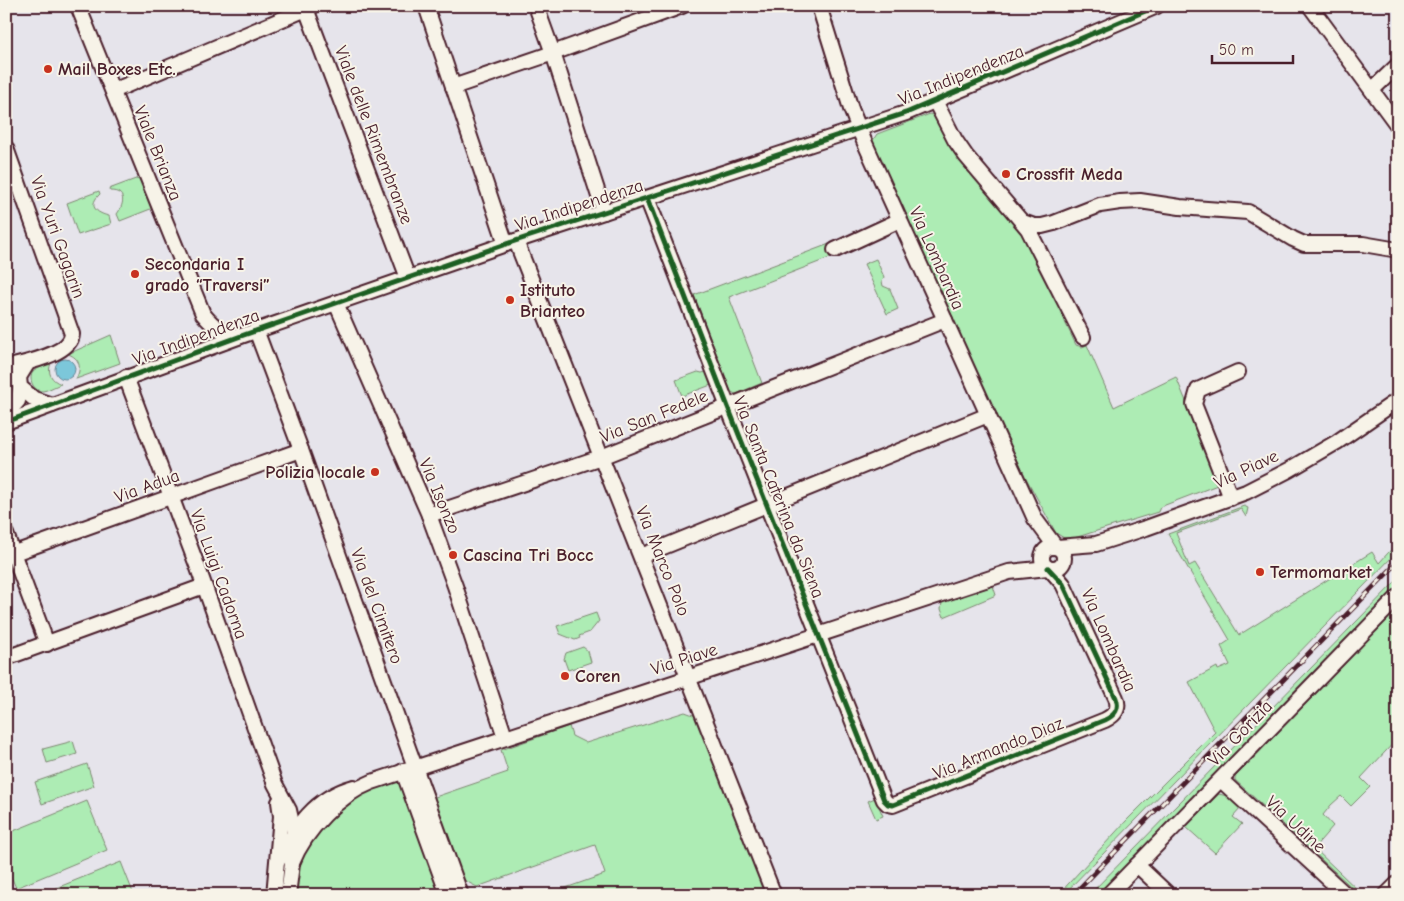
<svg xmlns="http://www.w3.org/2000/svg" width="1404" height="901" font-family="'Comic Neue',sans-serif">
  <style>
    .green { fill: #adecb4; stroke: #7c8670 }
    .water { fill: #7bc7da; stroke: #678494 }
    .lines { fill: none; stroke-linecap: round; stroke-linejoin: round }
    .minor-casing { stroke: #4a1f2b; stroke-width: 18 }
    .minor { stroke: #f7f3e8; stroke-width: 14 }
    .rail-casing { stroke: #4a1f2b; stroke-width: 5 }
    .rail { stroke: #f7f3e8; stroke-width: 3; stroke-dasharray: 9; stroke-linecap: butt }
    .cycleway-casing { stroke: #f7f3e8; stroke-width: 8 }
    .cycleway { stroke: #1b5e20; stroke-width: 5 }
    .poi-dot { fill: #c8321e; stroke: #f7f3e8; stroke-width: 2 }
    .labels { text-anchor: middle; stroke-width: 4; stroke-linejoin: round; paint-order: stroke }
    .poi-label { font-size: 18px; font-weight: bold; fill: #4a1f2b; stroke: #f7f3e8; text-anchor: start }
    .street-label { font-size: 18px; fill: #4a1f2b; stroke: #f7f3e8 }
  </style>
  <rect width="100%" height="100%" fill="#e6e4eb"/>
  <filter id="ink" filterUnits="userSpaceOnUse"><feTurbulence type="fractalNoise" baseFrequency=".02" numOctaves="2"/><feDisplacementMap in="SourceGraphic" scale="10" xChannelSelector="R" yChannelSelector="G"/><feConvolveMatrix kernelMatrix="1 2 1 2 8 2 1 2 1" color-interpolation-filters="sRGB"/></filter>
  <g filter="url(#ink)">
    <g class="green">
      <polygon points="930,114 935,116 1009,219 1029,240 1066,317 1065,322 1076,345 1082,347 1087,345 1114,407 1176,377 1220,484 1160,507 1158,512 1074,538 1064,538 1056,533 1026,478 997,417 873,145 873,140 877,134"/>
      <path d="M 141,177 L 153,208 L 120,221 L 117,214 C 125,203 126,191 110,191 L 109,189 Z"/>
      <path d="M 99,191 L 100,194 C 88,205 95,213 109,216 L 111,224 L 78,235 L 67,203 Z"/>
      <polygon points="832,243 837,255 729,297 762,383 736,394 731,392 694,295"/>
      <polygon points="876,259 884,277 882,281 883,286 890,289 898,309 887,314 864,264"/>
      <path d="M 111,335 L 120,363 L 76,379 C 82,368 80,358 68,354 Z"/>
      <path d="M 51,363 C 47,373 51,380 61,384 C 55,386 47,391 42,391 C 33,391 28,378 33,372 C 37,368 46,365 51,363 Z"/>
      <polygon points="698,372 702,373 706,372 711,385 682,396 676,380"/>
      <polygon points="1244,506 1248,508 1246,517 1241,509 1176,533 1189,566 1195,563 1239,635 1372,552 1379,563 1398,542 1398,551 1063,895 1058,895 1126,821 1215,732 1189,682 1217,667 1218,670 1230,665 1221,646 1230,640 1168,534"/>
      <polygon points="1398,579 1398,588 1381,603 1202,787 1199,792 1098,895 1089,895"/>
      <polygon points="993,586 996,595 944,617 941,609 942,602"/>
      <polygon points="1398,609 1398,738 1361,778 1370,787 1351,806 1341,796 1331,805 1323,815 1333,826 1314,848 1363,895 1360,895 1235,780 1235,777"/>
      <polygon points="596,613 599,621 590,632 579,636 580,638 575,640 560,634 557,626"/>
      <polygon points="583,647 588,651 591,662 568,670 564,659 566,653"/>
      <polygon points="685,712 696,716 766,895 546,895 605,874 595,845 477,887 460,878 423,781 426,775 435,797 508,772 501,750 569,726 572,736 586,743"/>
      <polygon points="73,741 77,754 47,763 43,749"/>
      <polygon points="87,764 94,786 42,804 35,782"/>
      <polygon points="393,782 400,783 441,888 439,893 433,895 294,895 298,865 309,842 338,809 360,795"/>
      <polygon points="1219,794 1227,796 1241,808 1233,817 1242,824 1215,853 1186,827"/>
      <polygon points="875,798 883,816 876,819 868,801"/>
      <polygon points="87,801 107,850 16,888 6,865 6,834"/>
      <polygon points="121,862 134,895 39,895"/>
    </g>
    <circle class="water" cx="65" cy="369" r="10"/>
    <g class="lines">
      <g class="minor-casing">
        <g id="minor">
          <path d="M 78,6 L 203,314 C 213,326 224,336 240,336"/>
          <polyline points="305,6 408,278"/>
          <polyline points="426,6 506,244"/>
          <polyline points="536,6 553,53 604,212"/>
          <polyline points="819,6 851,109 864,141 1035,519 1055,546"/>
          <polyline points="1310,6 1398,126"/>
          <polyline points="453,87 553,53 682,6"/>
          <polyline points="1372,90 1398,65"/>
          <polyline points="113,91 313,6"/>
          <polyline points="935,101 955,140 966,156 1028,229 1083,337"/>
          <path d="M 6,148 L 72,334 C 71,355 23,363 6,368"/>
          <path d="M 647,198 L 728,407 L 884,800 L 888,804 L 893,805 L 1105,720 C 1115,715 1120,709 1116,698 L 1063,584 L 1050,569"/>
          <polyline points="1023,222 1034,226 1042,226 1054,223 1100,205 1120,202 1140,201 1180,207 1248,212 1293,239 1304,244 1363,244 1398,250"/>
          <polyline points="516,241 774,895"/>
          <polyline points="835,250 900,220"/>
          <polyline points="336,303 429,515 455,586 505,737"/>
          <polyline points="256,330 301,450 461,895"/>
          <polyline points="27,364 19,377 20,387 34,399 52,405"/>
          <polyline points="126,377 198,568 275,784 289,810 296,841 293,856 288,895"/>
          <polyline points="6,414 18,401 20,387"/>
          <polyline points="6,422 241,336 506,244 906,113 1157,6"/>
          <polyline points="1231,498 1194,404 1198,390 1238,372"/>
          <polyline points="429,515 601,457 945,320"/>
          <polyline points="6,534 47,644"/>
          <circle cx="1053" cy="558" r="11"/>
          <polyline points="1057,547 1096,544 1146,528 1246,492 1289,470 1337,442 1398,400"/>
          <polyline points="6,556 301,450"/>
          <polyline points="641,556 988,415"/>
          <polyline points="6,658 204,586"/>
          <polyline points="403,771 448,895"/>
          <polyline points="1221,780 1346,895"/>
          <path d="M 278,861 C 297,826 314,798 354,787"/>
          <path d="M 292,863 C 305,830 339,795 372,782 L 988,579 L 1009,572 L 1048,568"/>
          <polyline points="1137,865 1169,895"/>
          <polyline points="274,895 281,816 279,802"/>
          <polyline points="1108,895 1398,597"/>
          <polyline points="1386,895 1398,883"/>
        </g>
      </g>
      <use href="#minor" class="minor"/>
      <g class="rail-casing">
        <polyline id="rail" points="1073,895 1398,562"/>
      </g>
      <use href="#rail" class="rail"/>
      <g class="cycleway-casing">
        <g id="cycleway">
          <path d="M 647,198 L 728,407 L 884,800 L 888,804 L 893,805 L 1105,720 C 1115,715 1120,709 1116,698 L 1063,584 L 1048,568"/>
          <polyline points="6,422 241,336 506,244 906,113 1157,6"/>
        </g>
      </g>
      <use href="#cycleway" class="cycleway"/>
    </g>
  </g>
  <g class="poi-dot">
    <circle cx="48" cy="69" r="5"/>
    <circle cx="1006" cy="174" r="5"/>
    <circle cx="135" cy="274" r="5"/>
    <circle cx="510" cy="300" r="5"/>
    <circle cx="375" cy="472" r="5"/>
    <circle cx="453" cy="555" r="5"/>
    <circle cx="1260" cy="572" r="5"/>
    <circle cx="565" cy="676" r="5"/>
  </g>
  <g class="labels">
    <g class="poi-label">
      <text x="58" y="75">Mail Boxes Etc.</text>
      <text x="1016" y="180">Crossfit Meda</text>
      <text x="145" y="270">Secondaria I<tspan x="145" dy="21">grado “Traversi”</tspan></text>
      <text x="520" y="296">Istituto<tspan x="520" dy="21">Brianteo</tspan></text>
      <text x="365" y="478" text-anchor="end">Polizia locale</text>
      <text x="463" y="561">Cascina Tri Bocc</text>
      <text x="1270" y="578">Termomarket</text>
      <text x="575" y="682">Coren</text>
    </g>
    <g class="street-label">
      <text transform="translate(961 75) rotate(-22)" y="6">Via Indipendenza</text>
      <text transform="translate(374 135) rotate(69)" y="6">Viale delle Rimembranze</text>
      <text transform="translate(158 153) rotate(68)" y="6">Viale Brianza</text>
      <text transform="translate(579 205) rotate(-18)" y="6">Via Indipendenza</text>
      <text transform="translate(58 237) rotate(70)" y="6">Via Yuri Gagarin</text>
      <text transform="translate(937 258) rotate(66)" y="6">Via Lombardia</text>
      <text transform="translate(196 337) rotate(-20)" y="6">Via Indipendenza</text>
      <text transform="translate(654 416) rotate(-22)" y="6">Via San Fedele</text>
      <text transform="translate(1246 469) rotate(-25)" y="6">Via Piave</text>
      <text transform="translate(147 486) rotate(-20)" y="6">Via Adua</text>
      <text transform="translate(440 496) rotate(67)" y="6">Via Isonzo</text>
      <text transform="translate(779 497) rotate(68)" y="6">Via Santa Caterina da Siena</text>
      <text transform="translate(663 561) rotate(68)" y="6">Via Marco Polo</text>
      <text transform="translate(219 574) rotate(70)" y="6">Via Luigi Cadorna</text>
      <text transform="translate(377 606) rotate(70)" y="6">Via del Cimitero</text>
      <text transform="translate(1109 640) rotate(66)" y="6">Via Lombardia</text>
      <text transform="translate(684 659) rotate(-18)" y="6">Via Piave</text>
      <text transform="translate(1240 733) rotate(-46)" y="6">Via Gorizia</text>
      <text transform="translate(998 748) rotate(-22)" y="6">Via Armando Diaz</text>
      <text transform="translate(1296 824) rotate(43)" y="6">Via Udine</text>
    </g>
  </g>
  <rect width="1404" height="901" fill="none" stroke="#f7f3e8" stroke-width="25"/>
  <rect x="12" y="12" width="1379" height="876" fill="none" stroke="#4a1f2b" stroke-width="2" filter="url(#ink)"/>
  <path d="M1212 55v8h81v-8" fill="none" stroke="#4a1f2b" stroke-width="2.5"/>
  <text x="1219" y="55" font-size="15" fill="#4a1f2b" stroke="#f7f3e8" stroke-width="4" paint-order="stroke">50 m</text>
</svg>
